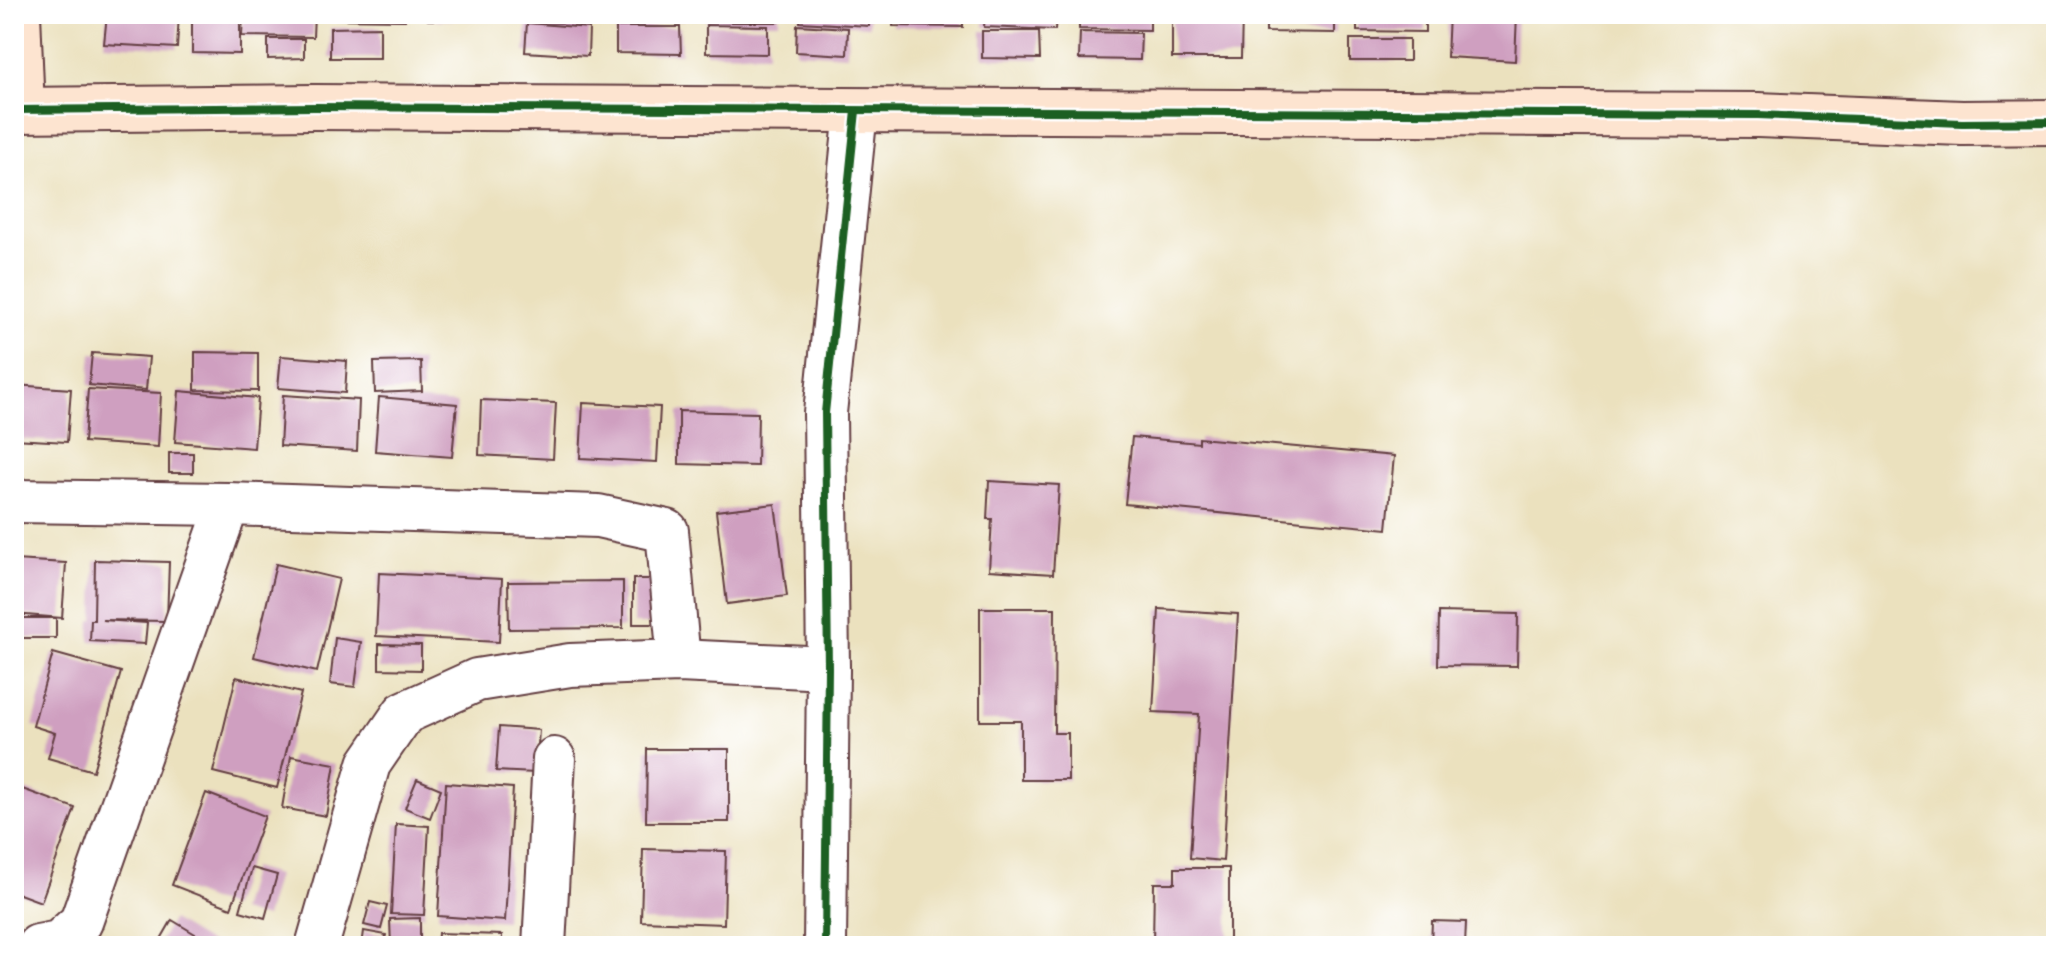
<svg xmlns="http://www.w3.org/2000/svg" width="2070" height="960" font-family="Itim,sans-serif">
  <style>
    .building { fill: #cf9fc0 }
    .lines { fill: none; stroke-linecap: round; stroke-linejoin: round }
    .street-casing { stroke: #623c41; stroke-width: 46 }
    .secondary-casing { stroke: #623c41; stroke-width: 48 }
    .street { stroke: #fff; stroke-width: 42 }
    .secondary { stroke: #fde4d0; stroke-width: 44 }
    .cycleway-casing { stroke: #fff; stroke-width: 13 }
    .cycleway { stroke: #1b5e20; stroke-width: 8 }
  </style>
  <rect width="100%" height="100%" fill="#fff"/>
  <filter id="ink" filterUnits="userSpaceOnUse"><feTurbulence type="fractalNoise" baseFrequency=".0125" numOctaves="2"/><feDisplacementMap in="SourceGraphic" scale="16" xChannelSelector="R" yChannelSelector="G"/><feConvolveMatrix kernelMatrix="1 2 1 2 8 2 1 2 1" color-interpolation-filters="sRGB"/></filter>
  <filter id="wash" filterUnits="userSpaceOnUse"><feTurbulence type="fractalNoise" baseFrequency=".006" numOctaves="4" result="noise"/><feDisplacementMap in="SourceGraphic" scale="32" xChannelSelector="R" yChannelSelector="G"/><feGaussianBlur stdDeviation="1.8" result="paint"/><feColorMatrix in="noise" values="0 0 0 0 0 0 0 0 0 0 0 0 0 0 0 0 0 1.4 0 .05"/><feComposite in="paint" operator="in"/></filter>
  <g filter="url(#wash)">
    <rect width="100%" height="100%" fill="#ebe1be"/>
    <g id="blocks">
      <g class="building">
        <polygon points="107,14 179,14 177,48 104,44"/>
        <polygon points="192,14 240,14 240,54 192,53"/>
        <polygon points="243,14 314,14 313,37 242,36"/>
        <polygon points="335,14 405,14 405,20 335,19"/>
        <rect x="428" y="14" width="70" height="6"/>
        <polygon points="519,14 590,14 590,23 518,22"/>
        <rect x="615" y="14" width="68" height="7"/>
        <rect x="706" y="14" width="73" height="8"/>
        <polygon points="800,14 869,14 869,26 800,22"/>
        <polygon points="893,14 963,14 963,27 893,26"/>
        <polygon points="985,14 1056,14 1055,30 984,27"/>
        <polygon points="1079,14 1150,14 1150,30 1079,29"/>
        <polygon points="1172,14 1242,14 1241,58 1172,58"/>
        <polygon points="1266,14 1335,14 1335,33 1266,32"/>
        <polygon points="1357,14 1425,14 1425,32 1357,31"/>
        <polygon points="1449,14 1517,14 1515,61 1447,57"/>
        <polygon points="527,23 589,28 588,56 525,52"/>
        <polygon points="706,25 768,26 768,54 706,53"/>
        <polygon points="797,25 848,28 847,55 796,52"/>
        <polygon points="380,27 380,58 330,58 330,28"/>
        <polygon points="616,27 680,27 681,54 616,53"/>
        <polygon points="982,31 1039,31 1040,59 982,58"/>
        <polygon points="1080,32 1141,33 1140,60 1079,59"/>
        <polygon points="268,39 304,39 304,58 268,59"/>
        <rect x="1350" y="39" width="59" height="22"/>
        <polygon points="195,352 258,353 258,391 195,390"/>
        <polygon points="92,353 149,357 146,390 89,385"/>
        <polygon points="281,356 347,361 345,393 278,388"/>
        <polygon points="421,361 422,391 375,393 374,362"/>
        <polygon points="14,385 71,389 67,442 14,439"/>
        <polygon points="88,389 161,393 158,447 84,442"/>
        <polygon points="179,391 258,398 254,448 175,442"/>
        <polygon points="283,395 359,400 357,451 280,446"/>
        <polygon points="379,397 457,404 452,457 375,451"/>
        <polygon points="481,400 556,403 553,459 479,455"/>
        <polygon points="583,403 660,407 657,462 580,458"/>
        <polygon points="679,411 758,413 757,466 679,464"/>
        <polygon points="1132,437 1199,443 1199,438 1394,456 1387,529 1125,504"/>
        <rect x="169" y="453" width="24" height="20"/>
        <polygon points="989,481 1059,485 1053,574 989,570 992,519 987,519"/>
        <polygon points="775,504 787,596 727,604 716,511"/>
        <polygon points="14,560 66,563 62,618 14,614"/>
        <polygon points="95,560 169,562 167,621 102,620 147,623 145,644 90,641 91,620 94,620"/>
        <polygon points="276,564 339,579 317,672 254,657"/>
        <polygon points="379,573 502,579 499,642 376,636"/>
        <rect x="633" y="579" width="21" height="45"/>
        <polygon points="623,581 623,628 509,629 508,582"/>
        <polygon points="980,608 1055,608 1054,733 1068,733 1068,780 1021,780 1021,721 980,721"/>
        <polygon points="1159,609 1238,614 1223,861 1190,858 1199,714 1153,712"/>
        <polygon points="1439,612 1518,614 1517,666 1438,665"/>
        <rect x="14" y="618" width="42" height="20"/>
        <polygon points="335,638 361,642 355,687 330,684"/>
        <polygon points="379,644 421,645 421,670 379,669"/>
        <polygon points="53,653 121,672 93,771 48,758 55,733 33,726"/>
        <polygon points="236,677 301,693 277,788 213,772"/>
        <polygon points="499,727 539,730 536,773 496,771"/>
        <polygon points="647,749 729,749 729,822 646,822"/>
        <polygon points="291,756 335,764 326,816 282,808"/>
        <polygon points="417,779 441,789 430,818 405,808"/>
        <polygon points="446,783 513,788 505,921 438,916"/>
        <polygon points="14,786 75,808 41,902 14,892"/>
        <polygon points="206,793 265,816 231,908 172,885"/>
        <polygon points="396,824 429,826 424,915 391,914"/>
        <polygon points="643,849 726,851 724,924 641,921"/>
        <polygon points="252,868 277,875 265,918 240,911"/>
        <polygon points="1175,868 1229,868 1229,946 1153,946 1154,883 1175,883"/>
        <polygon points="370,902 387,906 381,929 364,925"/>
        <polygon points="420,918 420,946 391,946 390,919"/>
        <polygon points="172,920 215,946 157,946"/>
        <polygon points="1432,921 1466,922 1465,946 1431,946"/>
        <polygon points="364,931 386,935 384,946 362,946"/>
        <polygon points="438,933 502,935 502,946 437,946"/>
      </g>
    </g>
  </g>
  <g filter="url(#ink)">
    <use href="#blocks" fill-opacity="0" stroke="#623c41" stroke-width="2"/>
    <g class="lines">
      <g class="street-casing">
        <g id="street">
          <polyline points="14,501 228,504 598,516 667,531 679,661"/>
          <polyline points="38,946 59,942 81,922 228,504"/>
          <polyline points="317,946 369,764 404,713 477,680 570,665 679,661 828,668"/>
          <polyline points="544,946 554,759"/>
          <polyline points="825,946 828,668 825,413 856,111"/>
        </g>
      </g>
      <g class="secondary-casing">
        <g id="secondary">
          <polyline points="18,14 22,110"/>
          <polyline points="14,110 314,107 1758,115 1962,123 2056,122"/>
        </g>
      </g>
      <use href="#street" class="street"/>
      <use href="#secondary" class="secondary"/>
      <g class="cycleway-casing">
        <g id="cycleway">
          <polyline points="14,110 314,107 1758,115 1962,123 2056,122"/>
          <polyline points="825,946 828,668 825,413 856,111"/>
        </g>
      </g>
      <use href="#cycleway" class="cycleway"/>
    </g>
  </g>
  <rect width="2070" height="960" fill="none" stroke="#fff" stroke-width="48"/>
</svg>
